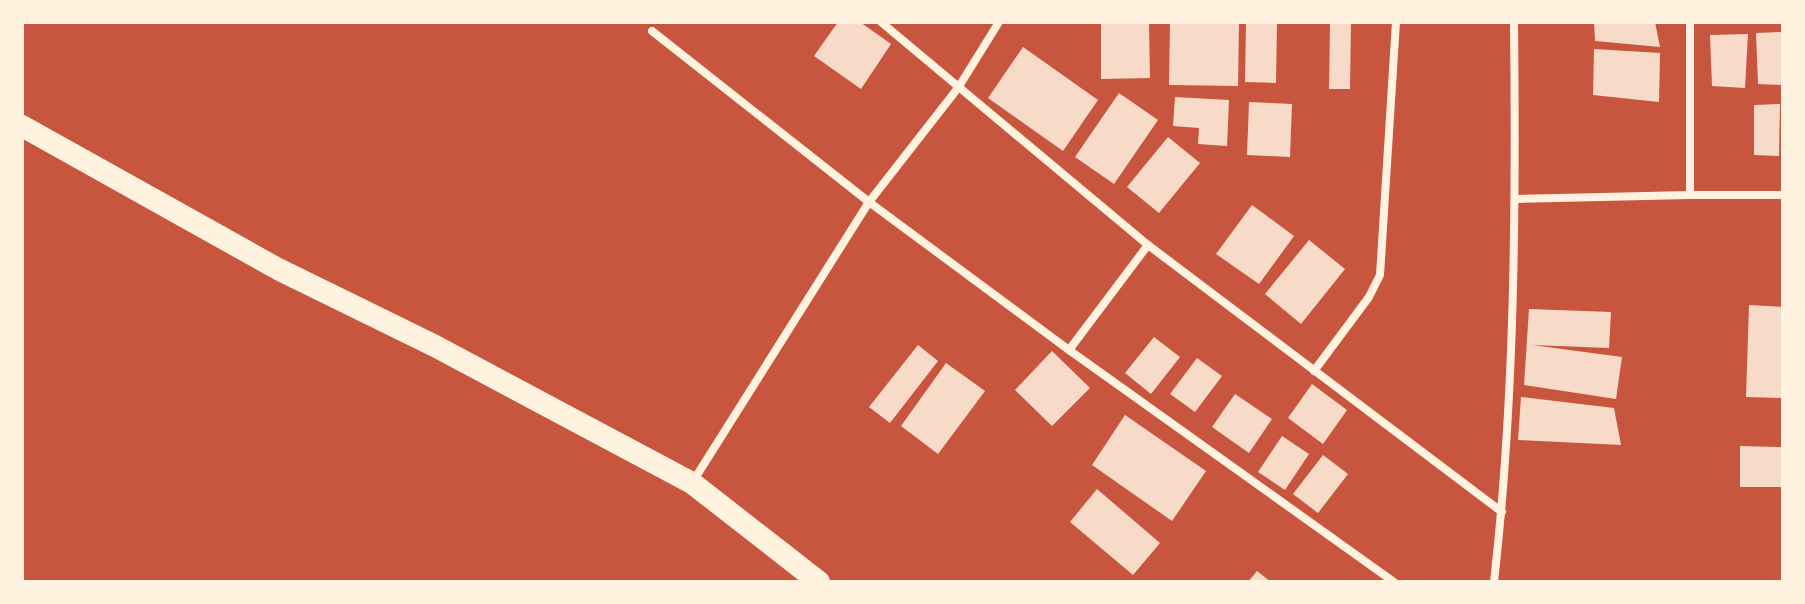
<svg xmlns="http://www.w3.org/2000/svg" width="1805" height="604" font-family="'Roboto Condensed',sans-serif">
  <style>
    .building { fill: #f7dbc8 }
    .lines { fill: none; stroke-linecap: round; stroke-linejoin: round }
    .minor { stroke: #fff3e0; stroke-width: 8 }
    .trunk { stroke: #fff3e0; stroke-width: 22 }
  </style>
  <rect width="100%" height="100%" fill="#c8553d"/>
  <g class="building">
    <polygon points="838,22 860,22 891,44 861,89 814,56"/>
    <polygon points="1101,22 1149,22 1150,78 1101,79"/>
    <polygon points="1170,22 1239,22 1238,86 1169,85"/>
    <polygon points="1246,22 1277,22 1276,83 1245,82"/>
    <polygon points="1330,22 1351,22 1350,89 1329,89"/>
    <polygon points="1594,22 1655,22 1660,47 1595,41"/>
    <polygon points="1783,32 1783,85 1758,84 1756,33"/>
    <polygon points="1748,34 1745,88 1712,86 1710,35"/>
    <polygon points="1023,47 1098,100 1063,151 988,98"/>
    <polygon points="1594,49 1660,53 1659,102 1593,95"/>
    <polygon points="1119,93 1158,120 1114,184 1075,157"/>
    <polygon points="1175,97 1229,100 1227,146 1198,144 1199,128 1173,126"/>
    <polygon points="1249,102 1292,104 1290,157 1247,155"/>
    <polygon points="1780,104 1779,156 1754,155 1754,105"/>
    <polygon points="1168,137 1200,163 1159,213 1127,187"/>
    <polygon points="1252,205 1294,236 1259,284 1216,254"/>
    <polygon points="1309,240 1345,269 1301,324 1265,294"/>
    <polygon points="1749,305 1783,307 1783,398 1746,397"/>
    <polygon points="1529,309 1611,312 1609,348 1532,345 1622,357 1616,399 1524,385"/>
    <polygon points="1154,337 1180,357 1151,394 1125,373"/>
    <polygon points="918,345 938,361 890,423 869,407"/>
    <polygon points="1052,351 1090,388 1052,426 1015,390"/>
    <polygon points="1197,358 1222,376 1195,412 1170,394"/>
    <polygon points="946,363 985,391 938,454 901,426"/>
    <polygon points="1312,384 1347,410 1323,444 1288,418"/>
    <polygon points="1235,394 1272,419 1249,453 1212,427"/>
    <polygon points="1521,397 1614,408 1621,445 1518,440"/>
    <polygon points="1125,415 1206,471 1172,521 1092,465"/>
    <polygon points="1282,436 1309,454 1285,490 1258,472"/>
    <polygon points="1740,446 1783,447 1783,487 1740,487"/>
    <polygon points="1323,455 1348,474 1318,513 1293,494"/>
    <polygon points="1097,489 1160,543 1133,575 1070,522"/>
    <polygon points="1257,571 1271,582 1248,582"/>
  </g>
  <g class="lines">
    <g class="minor">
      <polyline points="881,22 1148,245 1502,512"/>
      <polyline points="652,31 869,202 1069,350 1394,582"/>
      <polyline points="1690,195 1690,22"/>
      <polyline points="1516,199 1690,195 1783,195"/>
      <polyline points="1069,350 1148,245"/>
      <polyline points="1314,371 1369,297 1380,275 1396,22"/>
      <polyline points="692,483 869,202 958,88 999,22"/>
      <path d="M 1494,582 C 1515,397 1516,208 1514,22"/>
    </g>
    <polyline class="trunk" points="22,126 278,269 435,346 692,483 819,582"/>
  </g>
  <rect width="1805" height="604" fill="none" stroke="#fff3e0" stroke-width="48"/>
</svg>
